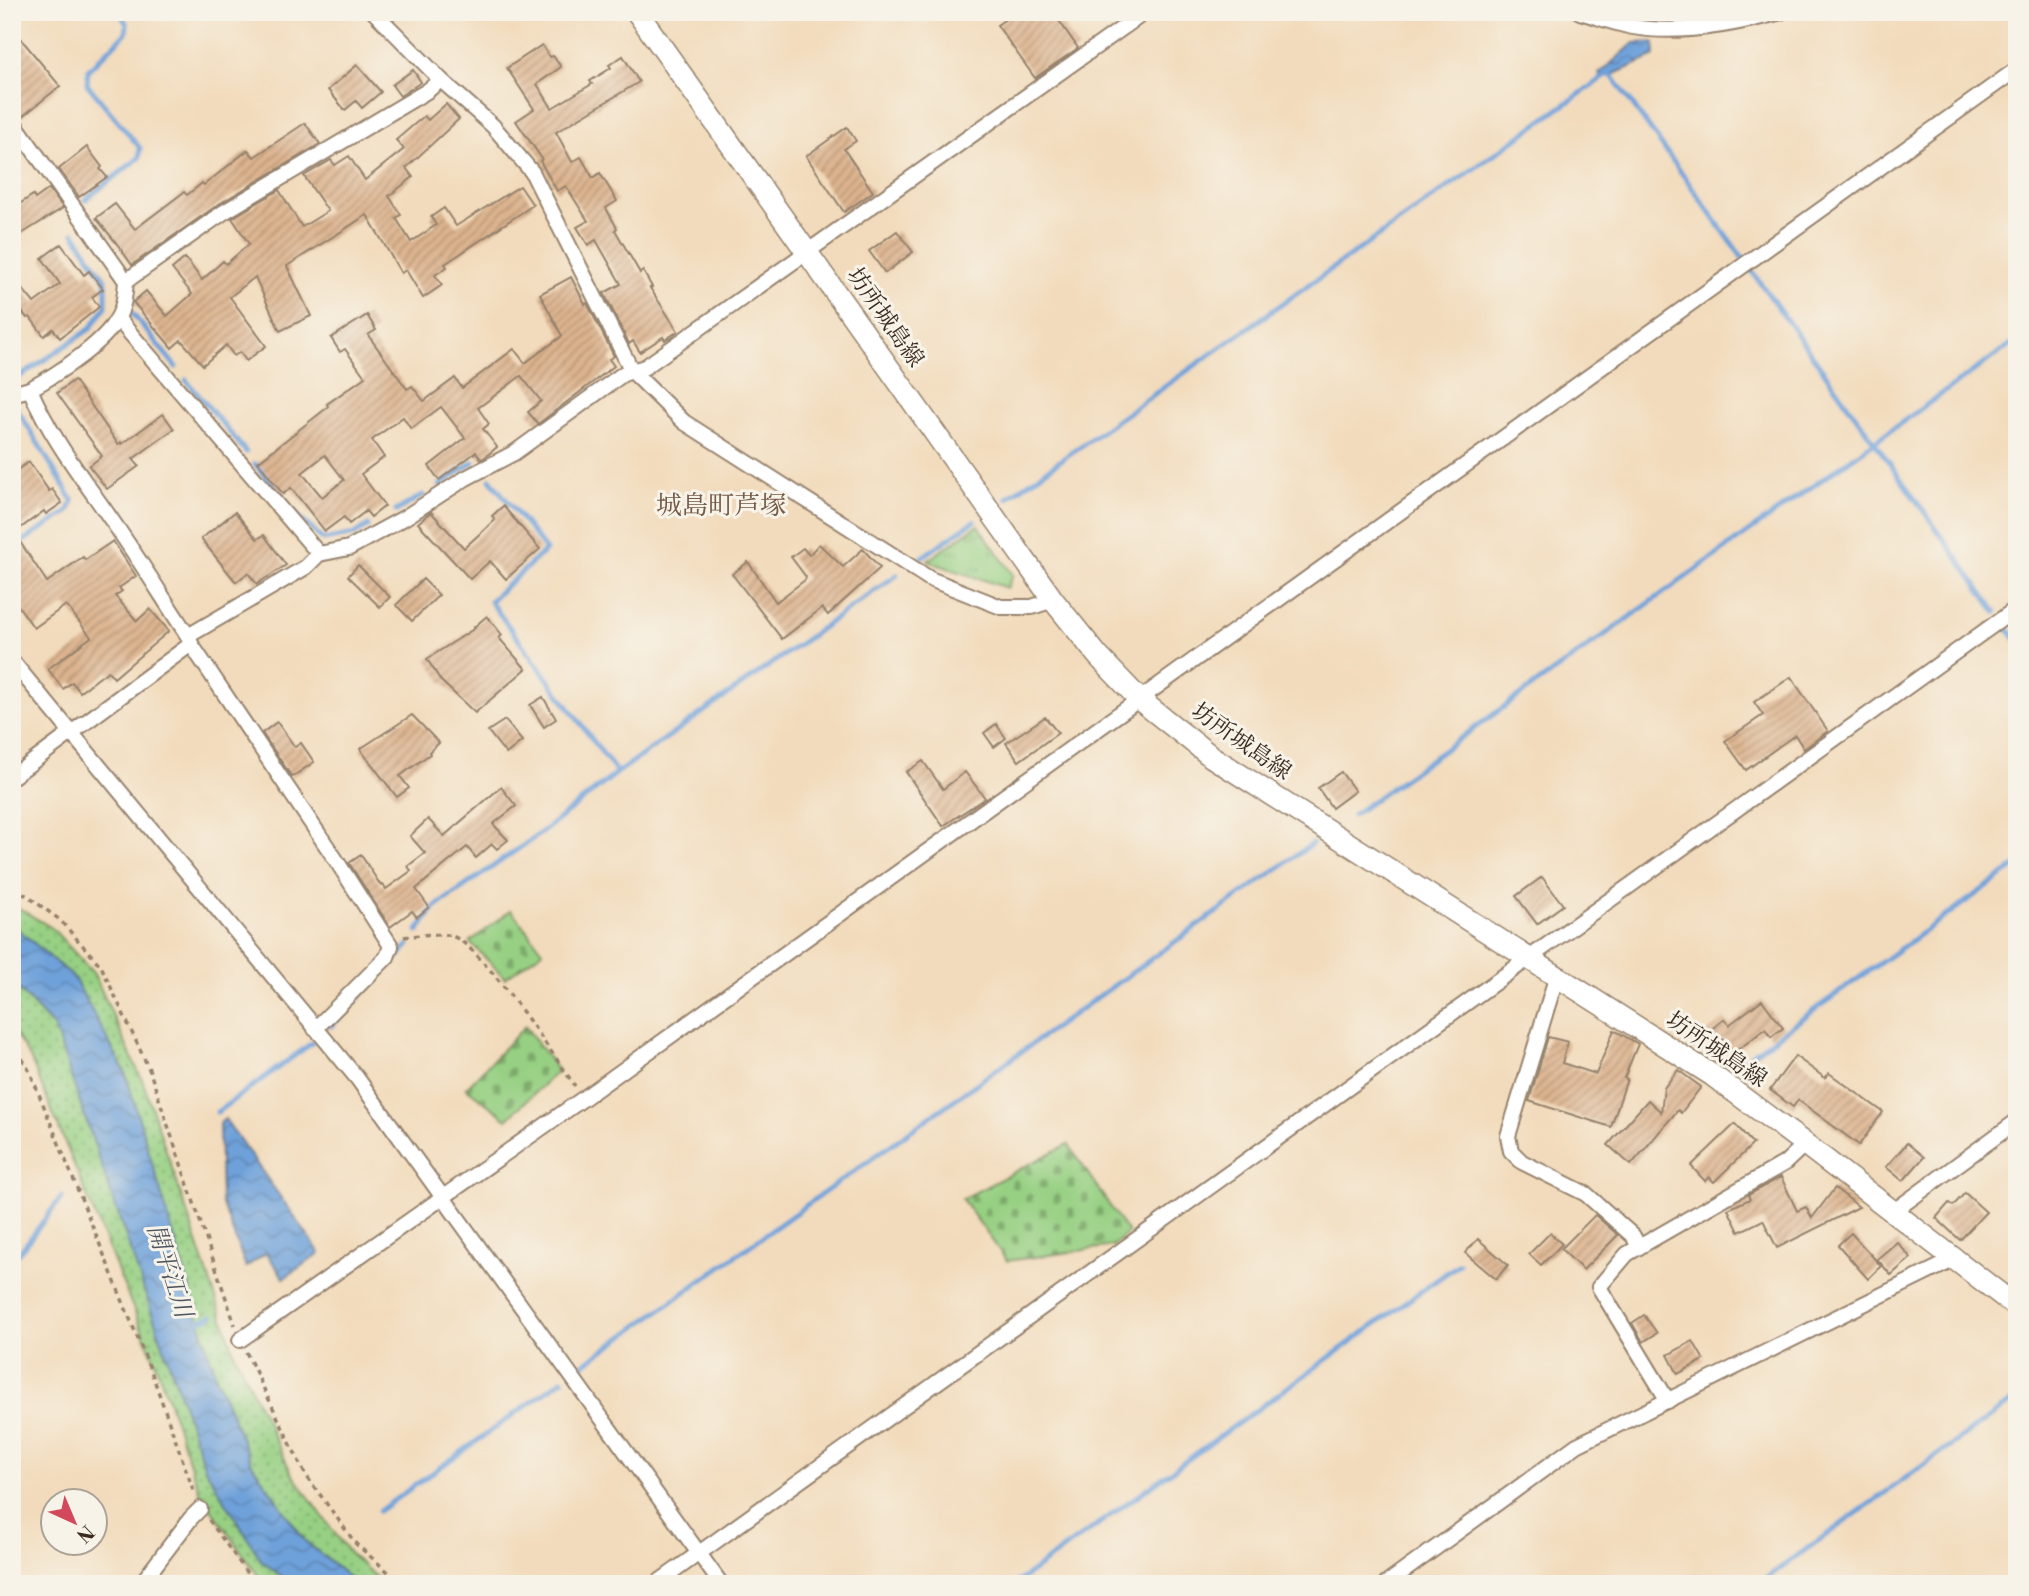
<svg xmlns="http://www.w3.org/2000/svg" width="2029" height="1596" font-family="'Libre Bodoni','Noto Serif JP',serif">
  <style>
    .grass { fill: url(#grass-dots); stroke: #697d50; stroke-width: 2 }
    .cemetery { fill: url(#cemetery-stones); stroke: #697d50; stroke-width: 2 }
    .park { fill: url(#park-tufts); stroke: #697d50; stroke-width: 2 }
    .water { fill: url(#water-waves); stroke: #54667c; stroke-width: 2 }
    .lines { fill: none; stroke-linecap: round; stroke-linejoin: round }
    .stream { stroke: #6ea1da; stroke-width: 5 }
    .building { fill: url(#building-hatch); fill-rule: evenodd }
    .minor-casing { stroke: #96826d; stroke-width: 18 }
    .secondary-casing { stroke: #96826d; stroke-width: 24 }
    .path { stroke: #96826d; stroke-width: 3.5; stroke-dasharray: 5 5; stroke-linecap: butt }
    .minor { stroke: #fff; stroke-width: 14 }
    .secondary { stroke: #fff; stroke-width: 21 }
    .labels { text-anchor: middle; stroke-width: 6; stroke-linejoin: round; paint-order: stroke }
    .street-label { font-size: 23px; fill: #3b2a1e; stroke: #f7f3e8 }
    .water-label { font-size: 24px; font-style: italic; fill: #4d5460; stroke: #f7f3e8 }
    .quarter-label { font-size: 26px; fill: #745a46; stroke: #f7f3e8 }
  </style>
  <defs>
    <pattern id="grass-dots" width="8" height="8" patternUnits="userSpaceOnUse" patternTransform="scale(1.75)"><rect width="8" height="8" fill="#97d083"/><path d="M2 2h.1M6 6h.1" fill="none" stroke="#7ca96b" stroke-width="1.8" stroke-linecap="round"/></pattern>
    <pattern id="cemetery-stones" width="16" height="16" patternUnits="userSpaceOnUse" patternTransform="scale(1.75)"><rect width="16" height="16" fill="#97d083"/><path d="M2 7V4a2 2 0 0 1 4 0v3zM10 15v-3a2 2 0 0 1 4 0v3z" fill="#7ca96b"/></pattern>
    <pattern id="park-tufts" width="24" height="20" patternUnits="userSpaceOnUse" patternTransform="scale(1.75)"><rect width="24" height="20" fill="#97d083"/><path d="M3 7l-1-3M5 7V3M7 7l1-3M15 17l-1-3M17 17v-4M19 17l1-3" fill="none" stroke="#7ca96b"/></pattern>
    <pattern id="water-waves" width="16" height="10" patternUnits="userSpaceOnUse" patternTransform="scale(1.75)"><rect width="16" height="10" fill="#6ea1da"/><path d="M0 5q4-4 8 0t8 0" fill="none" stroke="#5c83b0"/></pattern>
    <pattern id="building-hatch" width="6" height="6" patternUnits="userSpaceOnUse" patternTransform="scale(1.75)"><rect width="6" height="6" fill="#ddb48f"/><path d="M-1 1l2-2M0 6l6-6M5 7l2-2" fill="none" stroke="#b49374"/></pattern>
  </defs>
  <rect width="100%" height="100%" fill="#f7f3e8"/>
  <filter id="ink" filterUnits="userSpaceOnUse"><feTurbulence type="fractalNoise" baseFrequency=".0143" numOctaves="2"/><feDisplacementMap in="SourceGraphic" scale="14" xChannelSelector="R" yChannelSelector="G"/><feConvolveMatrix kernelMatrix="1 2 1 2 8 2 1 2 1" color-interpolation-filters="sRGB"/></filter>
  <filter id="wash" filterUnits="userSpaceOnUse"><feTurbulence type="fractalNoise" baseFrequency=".00686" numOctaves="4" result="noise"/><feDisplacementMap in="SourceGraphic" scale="28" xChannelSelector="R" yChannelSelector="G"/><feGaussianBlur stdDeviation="1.57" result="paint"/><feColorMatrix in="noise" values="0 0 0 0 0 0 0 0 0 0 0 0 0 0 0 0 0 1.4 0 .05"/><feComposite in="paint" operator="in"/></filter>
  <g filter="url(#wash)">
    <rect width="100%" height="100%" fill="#f2dbbc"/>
    <g class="grass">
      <polygon points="12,904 52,928 94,974 143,1082 235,1355 291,1472 349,1553 384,1584 357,1584 305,1541 252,1464 216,1377 74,978 12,924"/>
      <polygon points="12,982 54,1027 261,1560 291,1584 264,1584 200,1493 154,1359 31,1060 12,1029"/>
    </g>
    <g class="cemetery">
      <polygon points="511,910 543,951 505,978 470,942"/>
      <polygon points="525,1026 558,1071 507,1119 466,1088"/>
      <polygon points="1068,1144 1128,1233 1113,1246 1007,1261 962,1199"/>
    </g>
    <polygon class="park" points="978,525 1013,575 1007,588 927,561"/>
    <g class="water">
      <polygon points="1654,42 1655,56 1603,79 1599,74 1634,43"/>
      <polygon points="12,924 74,978 125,1072 216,1377 252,1464 305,1541 357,1584 291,1584 261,1560 205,1468 54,1027 12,982"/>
      <polygon points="225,1119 320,1253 284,1278 266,1253 246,1267 221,1201 219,1124"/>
    </g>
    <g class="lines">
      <g class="stream">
        <polyline points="1612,72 1610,73 1996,612"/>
        <polyline points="85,200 139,158 140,148 87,84 88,70 126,33 127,24 119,12"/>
        <polyline points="132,313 176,367"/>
        <polyline points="186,380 246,452"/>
        <polyline points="12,382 90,329 106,306 106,281 74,233"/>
        <polyline points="14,404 73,501 68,512 17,545"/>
        <polyline points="255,464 283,498"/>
        <polyline points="490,479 546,550 490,601 617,773"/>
        <polyline points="440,485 473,462"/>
        <polyline points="1007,498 1608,74"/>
        <polyline points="396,511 423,495"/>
        <polyline points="297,515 323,540 355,534 368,526"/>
        <polyline points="922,557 974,521"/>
        <polyline points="2005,625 2017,641"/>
        <polyline points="1353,815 2017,340"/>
        <polyline points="418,931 435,907 541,833 617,773 897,575"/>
        <polyline points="331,1026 409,945"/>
        <polyline points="1736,1066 2017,865"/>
        <polyline points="217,1112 312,1043"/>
        <polyline points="12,1262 62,1197"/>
        <polyline points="195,1323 212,1316"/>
        <polyline points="580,1367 1312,844"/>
        <polyline points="379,1511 562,1380"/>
        <polyline points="1015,1584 1459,1264"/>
        <polyline points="1758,1584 2017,1398"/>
      </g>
    </g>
    <g id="blocks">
      <g class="building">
        <polygon points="1016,12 1053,12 1078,48 1035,78 997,25"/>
        <polygon points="12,28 60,86 22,117 12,111"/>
        <polygon points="542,45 550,57 553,56 561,67 537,84 552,108 592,84 590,81 611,68 609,65 623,56 639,82 556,132 572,162 581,157 593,178 600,173 617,201 606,208 617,228 615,230 640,273 643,271 652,287 650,288 678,331 665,340 663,337 640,352 633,341 629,344 604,293 621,284 596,240 588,245 577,227 588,221 566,186 557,191 540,161 542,159 516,121 534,109 507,68"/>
        <polygon points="357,65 381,92 362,108 356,101 345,110 328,90"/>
        <polygon points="413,70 421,82 400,96 392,85"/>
        <polygon points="446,104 459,119 406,168 413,177 389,196 401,215 396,218 411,242 436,225 431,217 444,208 456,226 520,186 533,205 445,264 447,267 435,275 442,285 423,298 406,270 401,273 367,215 287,266 311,316 280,331 255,277 230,297 266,346 246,361 240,352 234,356 226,345 203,365 181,340 172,348 133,302 146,291 167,316 192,294 172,269 185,258 202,280 223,261 226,264 249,244 232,218 279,190 302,227 328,211 304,176 331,160 335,165 349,156 365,180 404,149 396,140 424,116 428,120"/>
        <polygon points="305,123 320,144 219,204 132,265 118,245 96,218 115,204 135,229 184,192 187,195 202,183 204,185 248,150 254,157"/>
        <polygon points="847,127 856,141 844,149 873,192 844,212 806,156"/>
        <polygon points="87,147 102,167 100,169 107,177 79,197 59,169"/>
        <polygon points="49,189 63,208 12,240 12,209 33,195 35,199"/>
        <polygon points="897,231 913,252 885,273 869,251"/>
        <polygon points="61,244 84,275 89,271 103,289 92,297 99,307 60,338 53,329 44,336 30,317 27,318 12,300 12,276 34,303 60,284 42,258"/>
        <path d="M 571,277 L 585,304 L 587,303 L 614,356 L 609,359 L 614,366 L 538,424 L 528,412 L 541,401 L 521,376 L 478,408 L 489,424 L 483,429 L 497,447 L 484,458 L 481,459 L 476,452 L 439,480 L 429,466 L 465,438 L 441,407 L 411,429 L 403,417 L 372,440 L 384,457 L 361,474 L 385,506 L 371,517 L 366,511 L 349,524 L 344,517 L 325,531 L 291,488 L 283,494 L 258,462 L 328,407 L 327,404 L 365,377 L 345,349 L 340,352 L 331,338 L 367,315 L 376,330 L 368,335 L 407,389 L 412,386 L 424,401 L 455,378 L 462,388 L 514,349 L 525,363 L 562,336 L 540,294 ZM 325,455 L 344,480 L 322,497 L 302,473 Z"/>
        <polygon points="74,380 118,444 121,442 122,444 163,414 174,429 133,459 139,466 107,489 89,466 102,456 57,393"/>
        <polygon points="29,462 49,491 52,489 62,503 46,514 44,511 14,533 47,582 83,557 85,560 113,541 136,576 119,588 122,591 115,596 137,621 150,609 169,631 114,678 108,671 80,692 72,682 63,689 48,669 91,637 66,605 34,628 12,597 12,473"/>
        <polygon points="503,506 540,549 506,579 490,561 470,579 418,523 431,512 464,548 495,520 492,516"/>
        <polygon points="235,512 257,539 264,535 286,565 257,584 248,573 236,582 201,539"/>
        <polygon points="819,544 843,567 863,549 880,568 828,615 822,608 782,639 732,574 748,562 776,602 805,580 806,577 791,557 803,548 809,555"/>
        <polygon points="358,565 390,597 380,607 348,576"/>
        <polygon points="423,579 439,595 412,621 396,605"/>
        <polygon points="487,616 502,635 499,638 526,669 475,713 441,681 427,659 475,628 474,627"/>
        <polygon points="1791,677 1828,731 1804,749 1795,735 1746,770 1725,741 1763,715 1754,702"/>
        <polygon points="543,697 556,719 544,727 530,705"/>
        <polygon points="412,715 439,743 429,752 430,754 400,776 409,788 397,797 360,749"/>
        <polygon points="1045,717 1058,733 1019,761 1006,743"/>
        <polygon points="505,720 522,741 506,754 488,731"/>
        <polygon points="277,722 295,747 301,743 314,762 292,777 262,733"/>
        <polygon points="996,724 1006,738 994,747 984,733"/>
        <polygon points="923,761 943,789 965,772 985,798 943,826 906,772"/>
        <polygon points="1341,772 1355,791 1332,808 1318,788"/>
        <polygon points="501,787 516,806 493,824 508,840 497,849 492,844 476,858 467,847 416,889 429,907 417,917 412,911 390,927 349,863 361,855 381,886 383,885 386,889 411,871 408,866 425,853 410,836 428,819 444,836"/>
        <polygon points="1542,877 1563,905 1537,924 1516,896"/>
        <polygon points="1762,1000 1783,1028 1771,1037 1765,1029 1734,1053 1723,1039 1716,1044 1707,1033 1724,1019 1729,1025"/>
        <polygon points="1614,1030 1638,1044 1624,1078 1627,1079 1611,1127 1529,1101 1548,1037 1568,1042 1562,1063 1596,1074"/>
        <polygon points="1795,1056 1825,1078 1829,1073 1883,1112 1859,1145 1798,1100 1793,1107 1770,1090"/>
        <polygon points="1678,1070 1701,1087 1681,1113 1678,1110 1631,1165 1608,1145 1648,1100 1661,1112 1664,1088"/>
        <polygon points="1735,1124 1753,1144 1714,1182 1709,1177 1705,1181 1691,1166"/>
        <polygon points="1907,1143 1924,1157 1903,1181 1886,1167"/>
        <polygon points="1781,1177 1797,1211 1806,1207 1812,1218 1835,1188 1859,1207 1777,1248 1763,1220 1739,1232 1728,1209 1750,1199 1748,1195"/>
        <polygon points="1965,1193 1986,1212 1960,1240 1936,1218 1949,1203 1953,1206"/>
        <polygon points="1595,1215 1618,1235 1583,1270 1561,1249"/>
        <polygon points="1550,1233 1562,1244 1541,1265 1529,1254"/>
        <polygon points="1851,1233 1881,1266 1868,1279 1838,1245"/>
        <polygon points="1478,1239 1508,1265 1496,1279 1465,1253"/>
        <polygon points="1897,1242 1911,1258 1891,1275 1877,1259"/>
        <polygon points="1644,1315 1657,1333 1643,1342 1632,1323"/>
        <polygon points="1693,1341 1704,1360 1678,1374 1668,1355"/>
      </g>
    </g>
  </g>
  <g filter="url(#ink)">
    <use href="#blocks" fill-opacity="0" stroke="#96826d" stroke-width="2"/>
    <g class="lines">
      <g class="minor-casing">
        <g id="minor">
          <polyline points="374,12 441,80 493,126 532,172 632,371 684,422 930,579 1001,607 1032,607 1053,600"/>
          <path d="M 1580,12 C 1598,17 1616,24 1633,27 C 1678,35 1737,24 1781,12"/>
          <path d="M 12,120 L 126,281 C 125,293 124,308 117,319 C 103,344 56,375 30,389 C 50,437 84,480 113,522 C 139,559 163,598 188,636 L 191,644 L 336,860 L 391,946 L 387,957 L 315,1029"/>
          <polyline points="126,281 224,212 427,91 441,80"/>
          <polyline points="118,319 319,554"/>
          <polyline points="12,394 30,389"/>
          <polyline points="188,636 306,567 319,554 349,548 404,518 466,478 514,453 623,374 645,367 1145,12"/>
          <polyline points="12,661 357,1078 721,1584"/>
          <polyline points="12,777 191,644"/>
          <polyline points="1557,975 1508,1136 1511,1151 1522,1162 1586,1194 1633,1236 1639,1247 1785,1163 1805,1144"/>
          <polyline points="1894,1211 2017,1121"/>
          <polyline points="1639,1247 1627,1254 1599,1287 1668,1401"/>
          <polyline points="240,1340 584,1098 2017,69"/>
          <polyline points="141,1584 191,1518 200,1509"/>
          <polyline points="656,1584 2017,608"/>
          <polyline points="1386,1584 1577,1445 1955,1259"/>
        </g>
      </g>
      <g class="secondary-casing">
        <polyline id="secondary" points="637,12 1053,600 1098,656 1140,700 1212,757 1712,1075 1805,1144 2017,1307"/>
      </g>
      <g class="path">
        <polyline points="12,891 26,895 60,920 101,966 149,1069 235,1325"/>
        <path d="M 404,937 C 414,935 443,933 452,936 C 481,945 555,1058 575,1086"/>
        <polyline points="12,1041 30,1072 151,1371 195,1495"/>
        <polyline points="246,1352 305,1474 356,1544 402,1584"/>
        <polyline points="209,1520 255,1584"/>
      </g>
      <use href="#minor" class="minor"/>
      <use href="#secondary" class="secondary"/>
    </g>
  </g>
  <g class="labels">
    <g class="street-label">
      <text transform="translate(886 317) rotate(55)" y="8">坊所城島線</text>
      <text transform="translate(1242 741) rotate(35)" y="8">坊所城島線</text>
      <text transform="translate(1717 1049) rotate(34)" y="8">坊所城島線</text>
    </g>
    <g class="water-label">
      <text transform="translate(170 1271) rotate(72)" y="8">開平江川</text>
    </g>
    <g class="quarter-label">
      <text x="721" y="514">城島町芦塚</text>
    </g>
  </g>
  <rect width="2029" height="1596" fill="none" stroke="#f7f3e8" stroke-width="42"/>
  <g transform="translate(74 1522) rotate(136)"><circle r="33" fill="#f7f3e8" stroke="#aca397" stroke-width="2"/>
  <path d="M0-5L12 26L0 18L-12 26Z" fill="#d1495b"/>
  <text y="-10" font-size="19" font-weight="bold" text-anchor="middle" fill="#3b2a1e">N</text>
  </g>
</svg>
